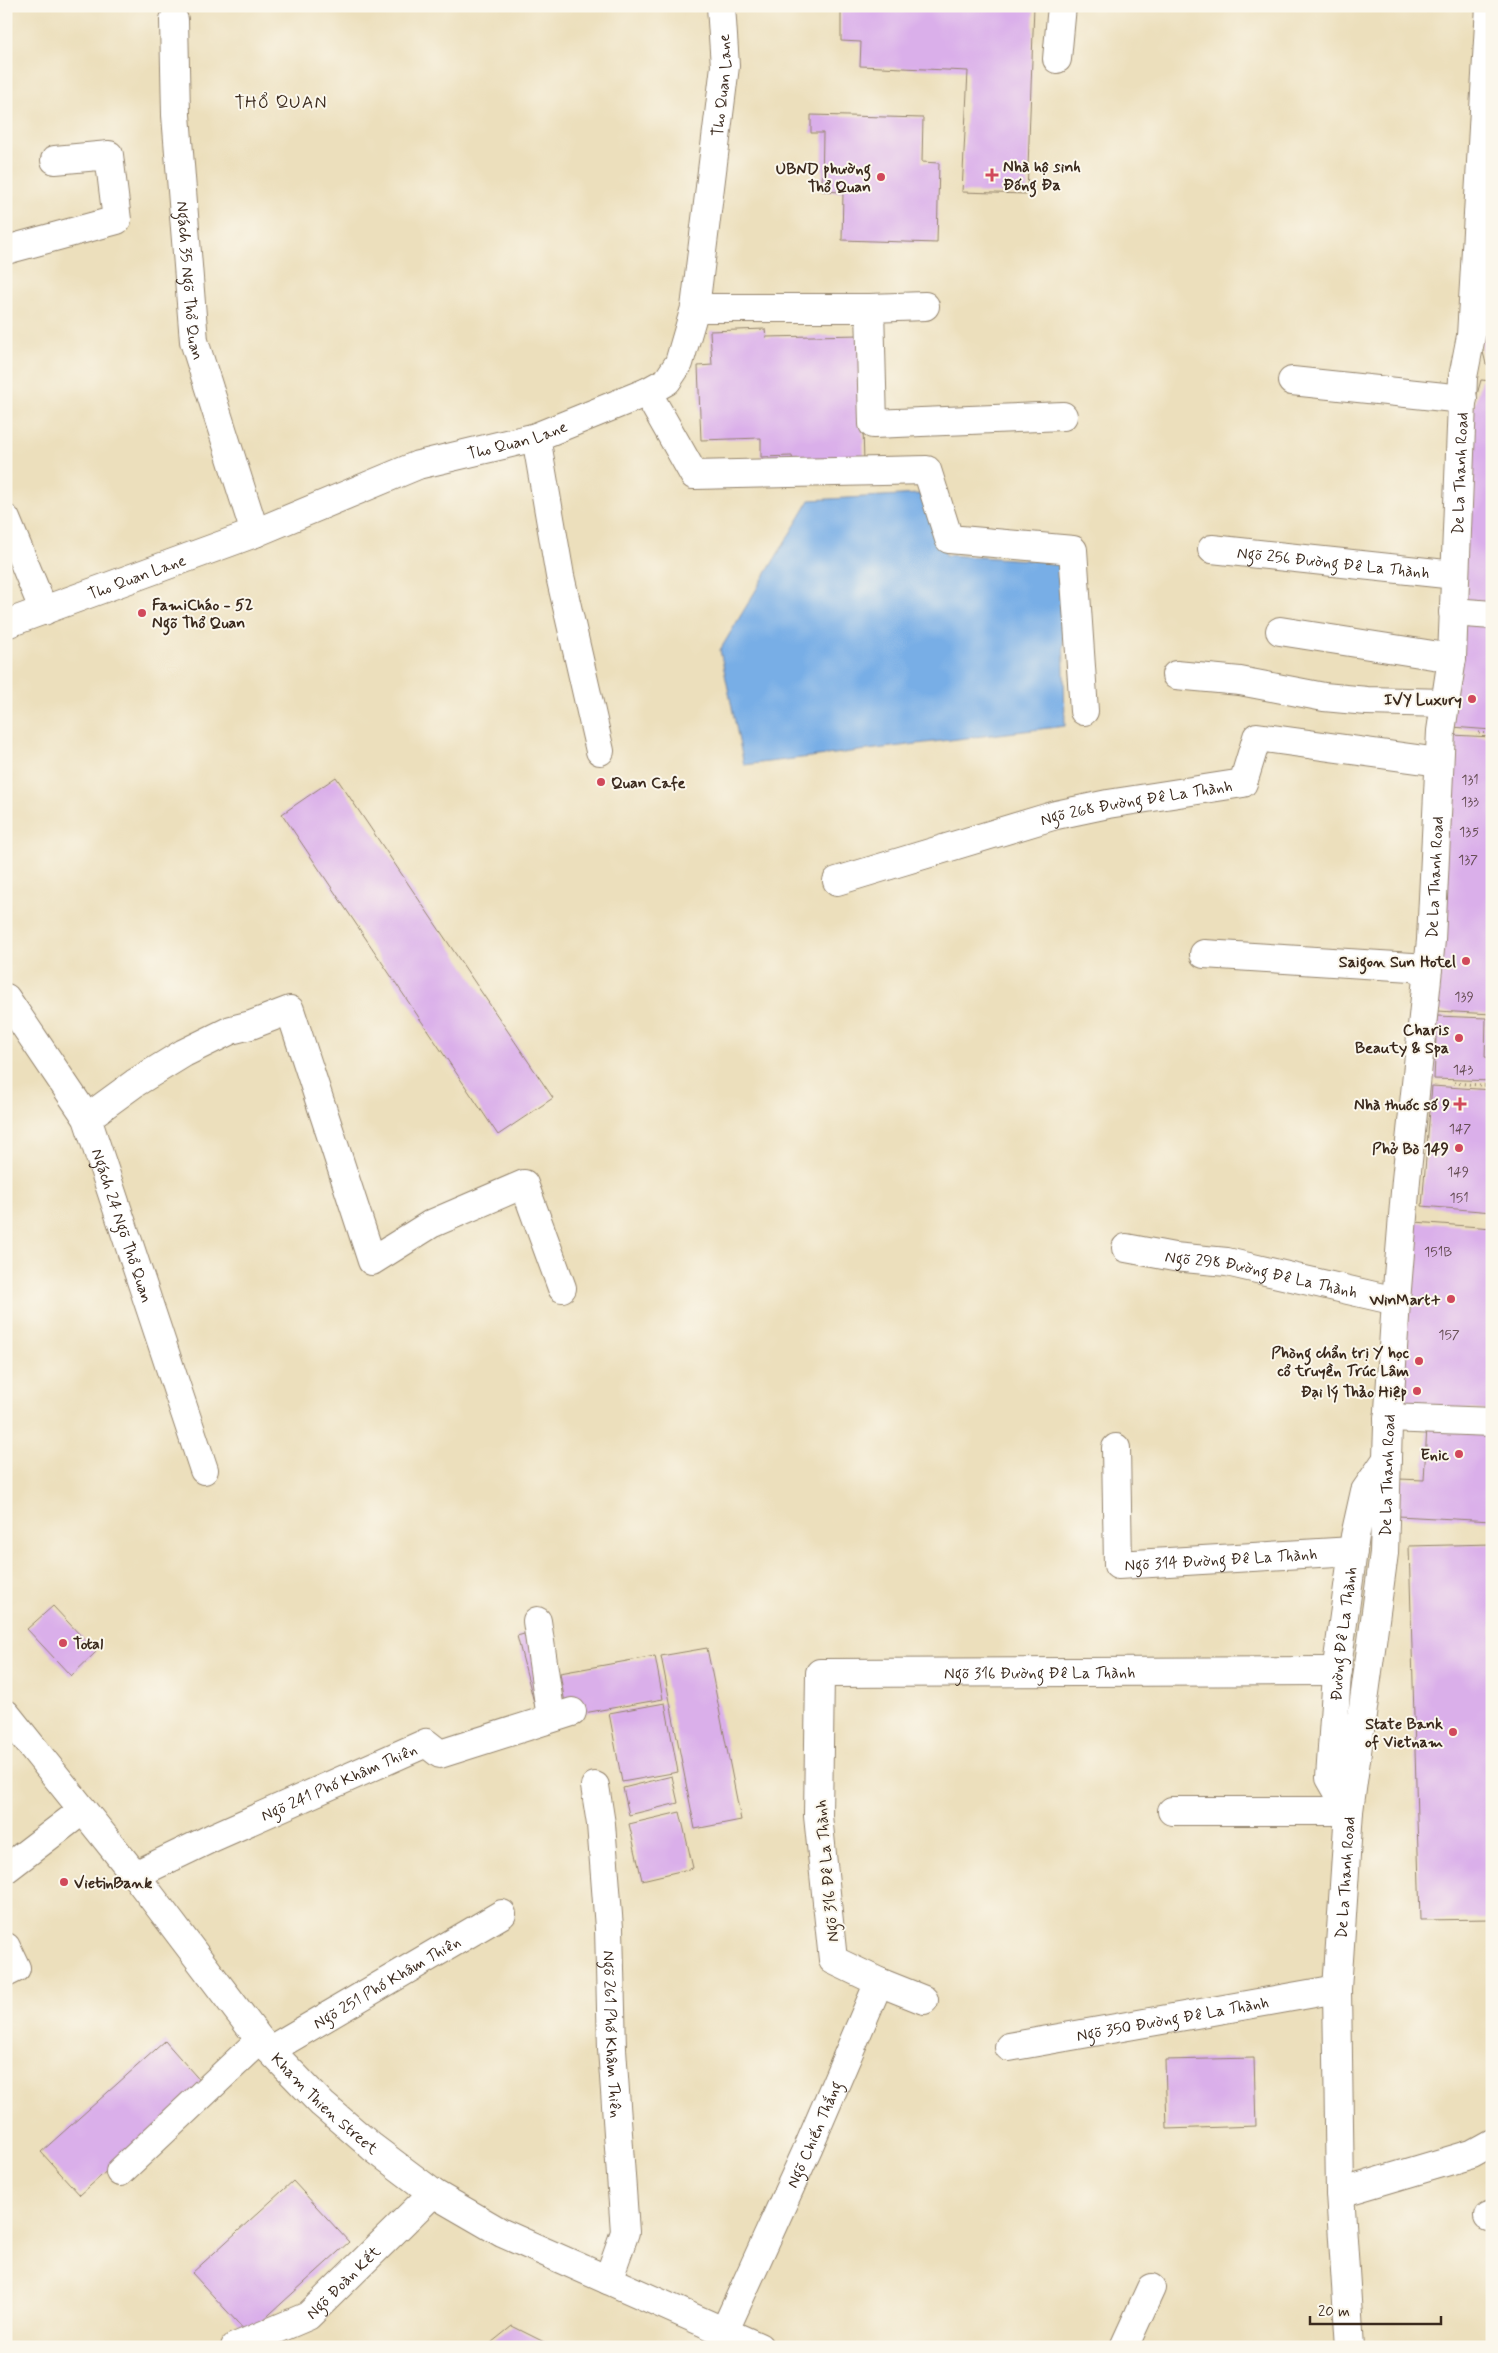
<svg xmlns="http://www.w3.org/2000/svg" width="1498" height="2353" font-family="Mynerve,sans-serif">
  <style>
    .water { fill: #78aee6; stroke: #5a6c82 }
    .building { fill: #daafea }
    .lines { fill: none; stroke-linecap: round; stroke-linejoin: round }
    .minor-casing { stroke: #94846d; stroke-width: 30 }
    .major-casing { stroke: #94846d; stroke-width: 30 }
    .path { stroke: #94846d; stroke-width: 3; stroke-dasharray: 1 4; stroke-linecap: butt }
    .minor { stroke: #fff; stroke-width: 28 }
    .major { stroke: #fff; stroke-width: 28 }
    .poi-dot { fill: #d1495b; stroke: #fbf7ec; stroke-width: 2 }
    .labels { text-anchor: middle; stroke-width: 4; stroke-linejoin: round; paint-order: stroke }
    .number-label { font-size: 14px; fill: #634b51 }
    .street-label { font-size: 16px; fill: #3b2a1e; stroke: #fbf7ec }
    .poi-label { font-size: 16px; font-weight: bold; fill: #3b2a1e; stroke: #fbf7ec; text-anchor: end }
    .neighbourhood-label { font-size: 18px; letter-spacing: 1px; fill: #3b2a1e; stroke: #fbf7ec }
  </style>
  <rect width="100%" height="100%" fill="#fbf7ec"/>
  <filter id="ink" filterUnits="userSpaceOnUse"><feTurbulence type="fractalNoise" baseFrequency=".02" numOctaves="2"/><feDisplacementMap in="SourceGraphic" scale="10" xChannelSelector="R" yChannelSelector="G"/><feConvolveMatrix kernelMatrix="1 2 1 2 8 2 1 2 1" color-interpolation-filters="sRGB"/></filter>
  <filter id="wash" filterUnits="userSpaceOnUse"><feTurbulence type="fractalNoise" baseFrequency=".0096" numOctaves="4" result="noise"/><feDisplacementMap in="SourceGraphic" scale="20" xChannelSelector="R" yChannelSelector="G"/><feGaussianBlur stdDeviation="1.12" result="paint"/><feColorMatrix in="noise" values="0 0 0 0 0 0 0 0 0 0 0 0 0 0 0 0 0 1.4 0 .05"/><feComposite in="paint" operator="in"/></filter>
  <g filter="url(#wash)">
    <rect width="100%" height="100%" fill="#ecdfbc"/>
    <polygon class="water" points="920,494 946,555 1062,562 1065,726 744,765 720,650 810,500"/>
    <g id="blocks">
      <g class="building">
        <polygon points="841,6 1034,6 1027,194 962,192 968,71 860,66 861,42 841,41"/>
        <polygon points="811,115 923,118 922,162 939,163 937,243 842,240 843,192 822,191 823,133 811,133"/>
        <polygon points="1492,139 1492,365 1486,364 1476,323"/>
        <polygon points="765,329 766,337 860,335 864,461 793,463 792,456 761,457 761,438 701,440 698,366 712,365 710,331"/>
        <polygon points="1481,380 1492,381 1492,608 1460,607 1468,427"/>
        <polygon points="1458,622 1492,624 1492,730 1452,727"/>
        <polygon points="1451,735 1492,737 1492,1014 1437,1011"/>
        <polygon points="336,777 553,1098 498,1135 282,814"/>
        <polygon points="1437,1016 1486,1018 1485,1057 1492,1058 1492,1081 1434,1079"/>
        <polygon points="1490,1022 1492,1022 1492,1055 1489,1054"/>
        <polygon points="1432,1086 1492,1090 1492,1212 1422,1206"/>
        <polygon points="1415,1222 1492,1228 1492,1411 1401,1404"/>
        <polygon points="1427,1426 1492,1429 1492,1521 1398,1516 1399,1479 1424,1480"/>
        <polygon points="1492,1544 1492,1919 1420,1920 1409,1546"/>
        <polygon points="53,1606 96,1652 71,1676 27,1629"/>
        <polygon points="538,1630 538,1718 517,1636"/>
        <polygon points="707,1648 741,1820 695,1829 661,1656"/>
        <polygon points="655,1656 663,1699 567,1716 560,1673"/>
        <polygon points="665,1703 678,1772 622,1782 609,1713"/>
        <polygon points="672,1776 678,1803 629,1815 623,1788"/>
        <polygon points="680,1812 693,1868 642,1880 629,1824"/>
        <polygon points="165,2041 203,2084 80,2195 41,2152"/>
        <polygon points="1254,2058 1256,2126 1167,2129 1165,2060"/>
        <polygon points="293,2181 349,2242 248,2334 192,2273"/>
        <polygon points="512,2326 554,2347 486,2347"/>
      </g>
    </g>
  </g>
  <g filter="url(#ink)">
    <use href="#blocks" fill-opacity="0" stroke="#94846d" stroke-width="1"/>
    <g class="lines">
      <g class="minor-casing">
        <g id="minor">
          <path id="s1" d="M 174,20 L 176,115 L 194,341 L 255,533"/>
          <polyline points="1057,59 1062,6"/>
          <polyline points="6,250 117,220 109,155 55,160"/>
          <polyline points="695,308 870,308 925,306"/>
          <polyline points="870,308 873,424 1063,416"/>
          <polyline points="1292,381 1463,399"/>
          <polyline points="647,392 694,475 927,470 949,539 1073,550 1084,711"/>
          <polyline points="536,437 560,576 600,751"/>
          <polyline points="6,519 44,611"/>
          <path id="s2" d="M 1212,549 L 1455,575"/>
          <polyline points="1453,612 1492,615"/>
          <path id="s3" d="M 6,624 L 255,533 L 418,465 L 536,437 L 647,392 L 667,381 L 679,363 L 695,308 L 725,66 L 721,6"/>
          <polyline points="1280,631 1452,658"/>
          <polyline points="1176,675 1240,681 1324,697 1367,701 1445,703"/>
          <path id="s4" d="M 837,881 L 1056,815 L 1108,804 L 1243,783 L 1257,737 L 1439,762"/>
          <polyline points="1204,954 1428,968"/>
          <path id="s5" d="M 6,998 L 87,1118 L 204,1470"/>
          <polyline points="87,1118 135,1083 184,1053 231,1030 251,1025 290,1010 372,1261 431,1224 524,1184 562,1288"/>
          <path id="s6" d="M 1126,1248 L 1174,1257 L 1227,1262 L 1396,1301"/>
          <polyline points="1388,1418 1492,1422"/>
          <path id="s7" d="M 1116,1448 L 1118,1565 L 1353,1551"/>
          <polyline points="537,1621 551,1718"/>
          <path id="s8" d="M 595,1786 L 601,1824 L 609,1928 L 612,2049 L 625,2232 L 608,2280"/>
          <path id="s9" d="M 1172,1811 L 1349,1811 L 1330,1778 L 1338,1659 L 1355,1536 L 1365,1491 L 1387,1459"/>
          <polyline points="6,1869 83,1810"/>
          <path id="s10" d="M 135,1875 L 214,1837 L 426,1743 L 440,1754 L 572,1712"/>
          <polyline points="6,1947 16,1968 6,1973"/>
          <polyline points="879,1982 924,2000"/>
          <path id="s11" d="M 1009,2047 L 1337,1989"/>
          <path id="s12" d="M 270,2050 L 502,1914"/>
          <polyline points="120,2172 260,2040"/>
          <polyline points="1340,2193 1472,2154 1492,2143"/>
          <polyline points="1488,2217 1492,2216"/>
          <path id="s13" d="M 725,2330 L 808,2148 L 879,1982 L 833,1960 L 818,1816 L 820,1673 L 1338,1671"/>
          <path id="s14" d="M 235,2347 L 308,2316 L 433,2193"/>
          <polyline points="1124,2347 1151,2288"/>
          <path id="s15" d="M 1350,2347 L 1340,2193 L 1337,1989 L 1349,1811 L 1384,1553 L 1388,1426 L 1396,1301 L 1406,1180 L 1431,940 L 1441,731 L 1452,658 L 1463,377 L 1471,336 L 1490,6"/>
        </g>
      </g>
      <g class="major-casing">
        <g id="major">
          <path id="s16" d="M 6,1714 L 135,1875 L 260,2040 L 322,2104 L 372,2147 L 433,2193 L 502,2233 L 759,2347"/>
        </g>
      </g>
      <g class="path">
        <polyline points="1479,733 1492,734"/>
        <polyline points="1454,1083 1492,1086"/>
      </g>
      <use href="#minor" class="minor"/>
      <use href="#major" class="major"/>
    </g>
  </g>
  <g class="poi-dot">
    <path d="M989.5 167.5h5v5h5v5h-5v5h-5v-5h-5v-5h5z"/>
    <circle cx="881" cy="177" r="5"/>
    <circle cx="142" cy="613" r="5"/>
    <circle cx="1472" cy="699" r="5"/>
    <circle cx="601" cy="782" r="5"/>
    <circle cx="1466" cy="961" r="5"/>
    <circle cx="1459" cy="1038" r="5"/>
    <path d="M1457.5 1096.5h5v5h5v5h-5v5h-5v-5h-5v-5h5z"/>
    <circle cx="1459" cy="1148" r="5"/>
    <circle cx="1451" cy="1299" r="5"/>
    <circle cx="1419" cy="1361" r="5"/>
    <circle cx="1417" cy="1391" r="5"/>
    <circle cx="1459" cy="1454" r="5"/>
    <circle cx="63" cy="1643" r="5"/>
    <circle cx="1453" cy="1732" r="5"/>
    <circle cx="64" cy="1882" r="5"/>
  </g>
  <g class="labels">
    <g class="number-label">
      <text x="1470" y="784">131</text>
      <text x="1470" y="806">133</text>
      <text x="1469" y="836">135</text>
      <text x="1468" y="864">137</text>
      <text x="1464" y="1001">139</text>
      <text x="1463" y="1074">143</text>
      <text x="1460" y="1133">147</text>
      <text x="1458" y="1176">149</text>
      <text x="1459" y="1202">151</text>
      <text x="1438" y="1256">151B</text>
      <text x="1449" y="1339">157</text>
    </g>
    <g class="street-label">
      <text dy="6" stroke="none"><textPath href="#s3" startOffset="1009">Tho Quan Lane</textPath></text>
      <text dy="6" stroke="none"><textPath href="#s1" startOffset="261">Ngách 35 Ngõ Thổ Quan</textPath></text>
      <text dy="6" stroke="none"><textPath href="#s3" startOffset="544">Tho Quan Lane</textPath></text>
      <text dy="6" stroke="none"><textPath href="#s15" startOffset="1880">De La Thanh Road</textPath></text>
      <text dy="6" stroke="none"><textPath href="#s2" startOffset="122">Ngõ 256 Đường Đê La Thành</textPath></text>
      <text dy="6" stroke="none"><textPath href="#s3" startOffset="139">Tho Quan Lane</textPath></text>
      <text dy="6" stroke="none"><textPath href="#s4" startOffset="310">Ngõ 268 Đường Đê La Thành</textPath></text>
      <text dy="6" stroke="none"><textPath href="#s15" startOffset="1475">De La Thanh Road</textPath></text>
      <text dy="6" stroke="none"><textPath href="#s5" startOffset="258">Ngách 24 Ngõ Thổ Quan</textPath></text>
      <text dy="6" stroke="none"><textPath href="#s6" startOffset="138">Ngõ 298 Đường Đê La Thành</textPath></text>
      <text dy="6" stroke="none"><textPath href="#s15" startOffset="875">De La Thanh Road</textPath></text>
      <text dy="6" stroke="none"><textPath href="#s7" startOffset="220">Ngõ 314 Đường Đê La Thành</textPath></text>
      <text dy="6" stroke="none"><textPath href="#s9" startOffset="360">Đường Đê La Thành</textPath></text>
      <text dy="6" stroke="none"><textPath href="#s13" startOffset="939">Ngõ 316 Đường Đê La Thành</textPath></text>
      <text dy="6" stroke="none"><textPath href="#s10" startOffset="224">Ngõ 241 Phố Khâm Thiên</textPath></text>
      <text transform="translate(826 1871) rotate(-95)" y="6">Ngõ 316 Đê La Thành</text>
      <text dy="6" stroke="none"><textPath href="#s15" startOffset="470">De La Thanh Road</textPath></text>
      <text dy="6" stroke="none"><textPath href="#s12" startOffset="135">Ngõ 251 Phố Khâm Thiên</textPath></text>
      <text dy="6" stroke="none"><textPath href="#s11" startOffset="166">Ngõ 350 Đường Đê La Thành</textPath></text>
      <text dy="6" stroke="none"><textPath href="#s8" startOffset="249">Ngõ 261 Phố Khâm Thiên</textPath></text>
      <text dy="6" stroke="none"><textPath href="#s16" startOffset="504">Kham Thien Street</textPath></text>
      <text dy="6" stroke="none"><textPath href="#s13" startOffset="215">Ngõ Chiến Thắng</textPath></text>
      <text dy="6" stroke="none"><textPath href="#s14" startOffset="128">Ngõ Đoàn Kết</textPath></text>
    </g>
    <g class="poi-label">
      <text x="1003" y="172" text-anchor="start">Nhà hộ sinh<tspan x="1003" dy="18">Đống Đa</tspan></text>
      <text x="871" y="174">UBND phường<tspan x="871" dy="18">Thổ Quan</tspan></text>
      <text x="152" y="610" text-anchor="start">FamiCháo - 52<tspan x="152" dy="18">Ngõ Thổ Quan</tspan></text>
      <text x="1462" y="705">IVY Luxury</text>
      <text x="611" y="788" text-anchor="start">Quan Cafe</text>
      <text x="1456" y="967">Saigon Sun Hotel</text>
      <text x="1449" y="1035">Charis<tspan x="1449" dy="18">Beauty &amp; Spa</tspan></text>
      <text x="1450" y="1110">Nhà thuốc số 9</text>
      <text x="1449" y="1154">Phở Bò 149</text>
      <text x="1441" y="1305">WinMart+</text>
      <text x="1409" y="1358">Phòng chẩn trị Y học<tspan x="1409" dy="18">cổ truyền Trúc Lâm</tspan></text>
      <text x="1407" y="1397">Đại lý Thảo Hiệp</text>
      <text x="1449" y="1460">Enic</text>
      <text x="73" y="1649" text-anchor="start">Total</text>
      <text x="1443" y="1729">State Bank<tspan x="1443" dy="18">of Vietnam</tspan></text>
      <text x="74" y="1888" text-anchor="start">VietinBank</text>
    </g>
    <g class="neighbourhood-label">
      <text x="281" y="108">THỔ QUAN</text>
    </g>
  </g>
  <rect width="1498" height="2353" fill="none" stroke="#fbf7ec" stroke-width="25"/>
  <path d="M1310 2316v8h131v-8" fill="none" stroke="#3b2a1e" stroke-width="2.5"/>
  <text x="1318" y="2316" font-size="15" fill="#3b2a1e" stroke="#fbf7ec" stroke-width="4" paint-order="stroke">20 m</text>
</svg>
